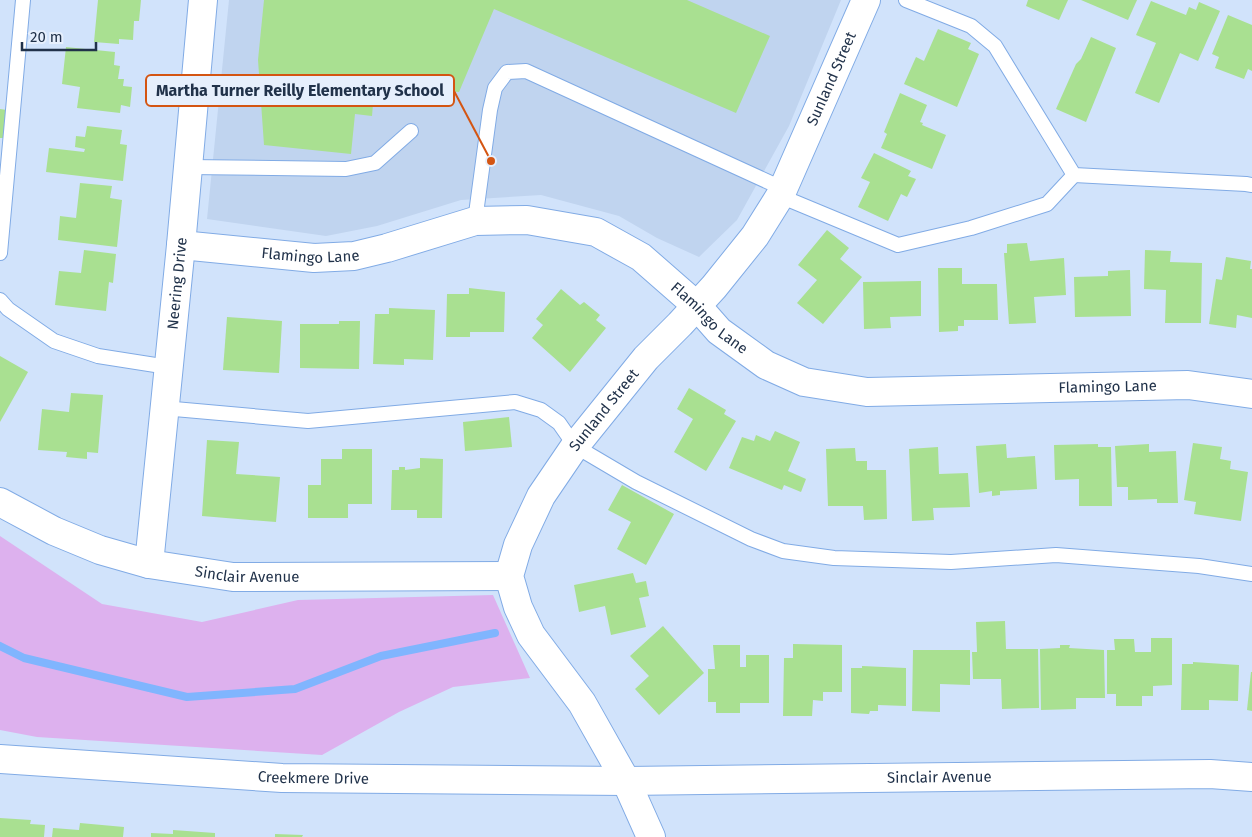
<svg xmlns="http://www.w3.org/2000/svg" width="1252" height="837" font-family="'Fira Sans',sans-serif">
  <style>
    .built { fill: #c0d4ef }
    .green { fill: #ddb1ee }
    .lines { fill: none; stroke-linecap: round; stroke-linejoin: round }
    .stream { stroke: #80b5fe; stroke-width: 8 }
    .building { fill: #a9e091 }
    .lane-casing { stroke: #81abe5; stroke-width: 16 }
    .street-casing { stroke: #81abe5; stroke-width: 30 }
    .lane { stroke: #fff; stroke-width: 14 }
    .street { stroke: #fff; stroke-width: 28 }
    .labels { text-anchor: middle; stroke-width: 5; stroke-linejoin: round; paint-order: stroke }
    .street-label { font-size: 15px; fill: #21324a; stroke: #e6effc }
    .leader { fill: none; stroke: #d45512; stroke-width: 2 }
    .callout-dot { fill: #d45512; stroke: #e6effc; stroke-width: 2 }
    .callout { fill: #e6effc; stroke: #d45512; stroke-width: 2 }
    .callout-label { font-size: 16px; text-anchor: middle; font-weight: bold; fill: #21324a }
  </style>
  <rect width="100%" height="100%" fill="#d1e3fb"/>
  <polygon class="built" points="229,0 841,0 789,126 737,220 699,257 657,238 619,216 541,195 461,200 377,226 326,236 207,219"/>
  <polygon class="green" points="0,536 102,604 202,622 298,600 493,595 530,678 453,687 399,712 322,755 37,737 0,730"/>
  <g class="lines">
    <polyline class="stream" points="0,646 24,658 187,697 295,689 381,656 495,633"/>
  </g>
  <g class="building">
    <polygon points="98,0 141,0 139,21 134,21 133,40 119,39 119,44 94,42"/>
    <polygon points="264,0 687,0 770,36 736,113 494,9 459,92 390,85 389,94 374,92 372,116 355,114 351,154 264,145 258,60"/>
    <polygon points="1028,0 1068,0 1059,20 1026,6"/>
    <polygon points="1081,0 1137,0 1128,20"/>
    <polygon points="1151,1 1186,15 1189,7 1196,10 1199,2 1220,11 1198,61 1180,53 1159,103 1135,93 1156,43 1136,35"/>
    <polygon points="1228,15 1252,25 1252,71 1248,69 1244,79 1215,68 1219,57 1212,54"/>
    <polygon points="938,29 971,43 968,49 979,54 957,107 904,84 916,57 924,61"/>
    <polygon points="1091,37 1116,48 1086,122 1056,109 1076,64 1081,59"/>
    <polygon points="66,47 115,52 114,65 120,66 118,79 124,79 123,86 132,87 130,107 121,105 120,113 77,108 80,87 62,84"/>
    <polygon points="900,93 927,105 920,122 923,123 922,125 946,135 932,169 881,148 887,134 884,132"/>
    <polygon points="0,109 7,110 5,138 0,138"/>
    <polygon points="87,126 122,130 120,144 127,145 123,181 46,172 49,148 84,152 85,149 75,147 76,136 85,137"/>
    <polygon points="874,153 911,171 908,176 916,179 907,197 901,194 888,221 858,207 870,182 861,178"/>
    <polygon points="80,183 112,186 110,198 122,200 117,247 58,240 60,216 76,218"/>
    <polygon points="827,230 849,248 840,259 862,277 823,324 797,303 817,280 798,265"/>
    <polygon points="1027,243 1030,261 1064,258 1066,295 1034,297 1036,323 1009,324 1004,253 1007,253 1007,244"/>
    <polygon points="84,250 116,254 113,283 109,282 106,311 55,305 59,271 81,273"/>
    <polygon points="1145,250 1171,251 1170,262 1202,263 1201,323 1165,323 1166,290 1144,289"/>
    <polygon points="1226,257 1251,261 1250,269 1252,269 1252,318 1237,315 1236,328 1209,324 1216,279 1222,280"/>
    <polygon points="938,268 962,268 962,284 997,284 998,320 964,320 964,326 958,326 958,331 939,332"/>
    <polygon points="1130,270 1131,316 1075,317 1074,277 1108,276 1108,271"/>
    <polygon points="921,281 921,316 890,317 891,328 864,329 863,282"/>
    <polygon points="469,288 505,292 504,332 470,332 470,337 446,337 447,294 469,294"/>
    <polygon points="561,289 580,305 584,302 600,315 596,320 606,328 570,372 532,338 543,325 536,319"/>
    <polygon points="389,308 435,310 433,360 404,359 404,365 373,364 375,314 389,314"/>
    <polygon points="227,317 282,321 279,373 223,370"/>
    <polygon points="339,321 360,321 359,369 300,368 300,324 339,324"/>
    <polygon points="0,356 28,372 0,422"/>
    <polygon points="689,388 726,410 724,414 736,421 706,471 674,452 693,419 677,409"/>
    <polygon points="71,393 103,395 98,453 87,452 87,459 66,457 67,452 38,450 42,409 69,412"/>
    <polygon points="509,417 512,447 465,451 463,422"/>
    <polygon points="775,431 800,442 788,471 806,479 801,492 784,485 782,490 729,468 742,437 754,441 756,435 770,441"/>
    <polygon points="207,440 239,442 236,474 280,477 276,522 202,516"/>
    <polygon points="1193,443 1222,447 1220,459 1231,461 1230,469 1248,472 1241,521 1194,514 1196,502 1184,500"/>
    <polygon points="1006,444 1007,458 1035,456 1037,489 1000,491 1000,495 992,496 992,491 979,493 976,446"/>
    <polygon points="1098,444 1098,447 1111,447 1112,506 1079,506 1079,479 1055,480 1054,445"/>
    <polygon points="1149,444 1149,452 1176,451 1178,503 1157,503 1157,499 1128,500 1128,487 1117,487 1115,446"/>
    <polygon points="938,447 939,474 968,473 970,507 933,508 934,520 912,521 909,449"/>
    <polygon points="855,448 856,461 867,461 867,470 886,470 887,519 864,520 863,506 828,506 826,449"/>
    <polygon points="342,449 372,449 372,504 348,504 348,518 308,518 308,485 321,485 321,459 342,459"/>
    <polygon points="420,458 443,459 442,518 417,518 417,510 391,510 392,470 399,470 399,467 405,467 405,470 420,468"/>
    <polygon points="622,485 674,514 646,565 617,549 631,522 608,510"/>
    <polygon points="633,573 636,583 646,581 649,596 639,598 646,627 611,635 605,606 579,612 574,585"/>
    <polygon points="1005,621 1006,649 1038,649 1039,708 1002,709 1001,679 973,679 972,652 977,652 976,622"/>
    <polygon points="663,626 704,673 659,715 635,689 649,676 630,656"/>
    <polygon points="1151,638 1172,638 1172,685 1153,686 1153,696 1142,696 1142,706 1116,706 1116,694 1107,694 1107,650 1115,650 1114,639 1134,639 1135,652 1151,652"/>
    <polygon points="793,644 842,645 842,692 823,692 823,701 813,700 812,716 783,716 784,658 793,658"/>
    <polygon points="713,645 740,645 740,667 746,667 746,655 769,655 769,703 740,703 740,713 716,713 716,702 708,702 708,669 715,669"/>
    <polygon points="1060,645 1070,645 1069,648 1104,650 1105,698 1076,698 1076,709 1041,710 1040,649 1060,648"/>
    <polygon points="913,650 970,650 970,685 940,684 940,712 912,711"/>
    <polygon points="1193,662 1239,665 1238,701 1209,700 1209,710 1181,710 1182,664 1193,664"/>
    <polygon points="862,666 906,668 906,706 878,705 878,711 870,711 869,714 851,713 851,668 862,668"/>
    <polygon points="1251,672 1252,672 1252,711 1247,710"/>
    <polygon points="0,818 31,820 30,824 45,825 44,837 0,837"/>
    <polygon points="80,823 124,827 123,837 52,837 53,828 79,830"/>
    <polygon points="173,830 215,833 215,837 151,837 151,833 173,834"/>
    <polygon points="275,834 303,835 302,837 275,837"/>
  </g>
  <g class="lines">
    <g class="lane-casing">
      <g id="lane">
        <polyline points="906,0 971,26 995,46 1074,175 1246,184 1252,185"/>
        <polyline points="188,167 346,169 375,163 411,131"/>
        <polyline points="780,196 898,245 971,228 1047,204 1074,175"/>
        <polyline points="475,221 490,110 495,88 507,72 526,71 784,189"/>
        <polyline points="0,253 23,0"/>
        <polyline points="0,300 8,309 54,341 98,356 168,367"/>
        <polyline points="163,408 308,421 515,402 541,410 559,423 575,446 636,482 751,539 783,551 834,558 951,562 1056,555 1199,566 1252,574"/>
      </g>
    </g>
    <g class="street-casing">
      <g id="street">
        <path id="s1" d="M 181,245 L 314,258 L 354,256 L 387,248 L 475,221 L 527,220 L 596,232 L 641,257 L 697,306 L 719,331 L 766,365 L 804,382 L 867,392 L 1188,385 L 1252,394"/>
        <path id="s2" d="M 0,502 L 54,531 L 100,550 L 149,564 L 233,577 L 509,576"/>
        <path id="s3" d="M 149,564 L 181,245 L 203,0"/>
        <path id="s4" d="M 0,759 L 282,778 L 626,781 L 1210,774 L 1252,777"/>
        <path id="s5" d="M 651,837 L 626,781 L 582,703 L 531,635 L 518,607 L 509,576 L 518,545 L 541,496 L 575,446 L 646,358 L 680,324 L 714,287 L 755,236 L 780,196 L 866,0"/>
      </g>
    </g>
    <use href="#lane" class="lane"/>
    <use href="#street" class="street"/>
  </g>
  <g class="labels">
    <g class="street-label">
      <text dy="5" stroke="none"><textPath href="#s5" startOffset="898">Sunland Street</textPath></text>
      <text dy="5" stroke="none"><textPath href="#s1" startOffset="130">Flamingo Lane</textPath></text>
      <text dy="5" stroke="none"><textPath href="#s3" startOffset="282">Neering Drive</textPath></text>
      <text dy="5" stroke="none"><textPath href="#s1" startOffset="565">Flamingo Lane</textPath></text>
      <text dy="5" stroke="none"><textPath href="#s1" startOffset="985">Flamingo Lane</textPath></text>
      <text dy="5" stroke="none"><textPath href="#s5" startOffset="492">Sunland Street</textPath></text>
      <text dy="5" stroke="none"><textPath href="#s2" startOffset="261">Sinclair Avenue</textPath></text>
      <text dy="5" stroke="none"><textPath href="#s4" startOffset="314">Creekmere Drive</textPath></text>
      <text dy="5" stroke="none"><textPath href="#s4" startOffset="940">Sinclair Avenue</textPath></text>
    </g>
  </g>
  <path class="leader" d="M491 161L454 91"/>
  <circle class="callout-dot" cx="491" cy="161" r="5"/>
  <rect class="callout" x="146" y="75" width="308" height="31" rx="5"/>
  <g class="callout-label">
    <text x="300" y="96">Martha Turner Reilly Elementary School</text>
  </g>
  <path d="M22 42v8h74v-8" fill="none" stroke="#21324a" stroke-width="2.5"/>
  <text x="30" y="42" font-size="15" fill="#21324a" stroke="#e6effc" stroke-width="4" paint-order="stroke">20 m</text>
</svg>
